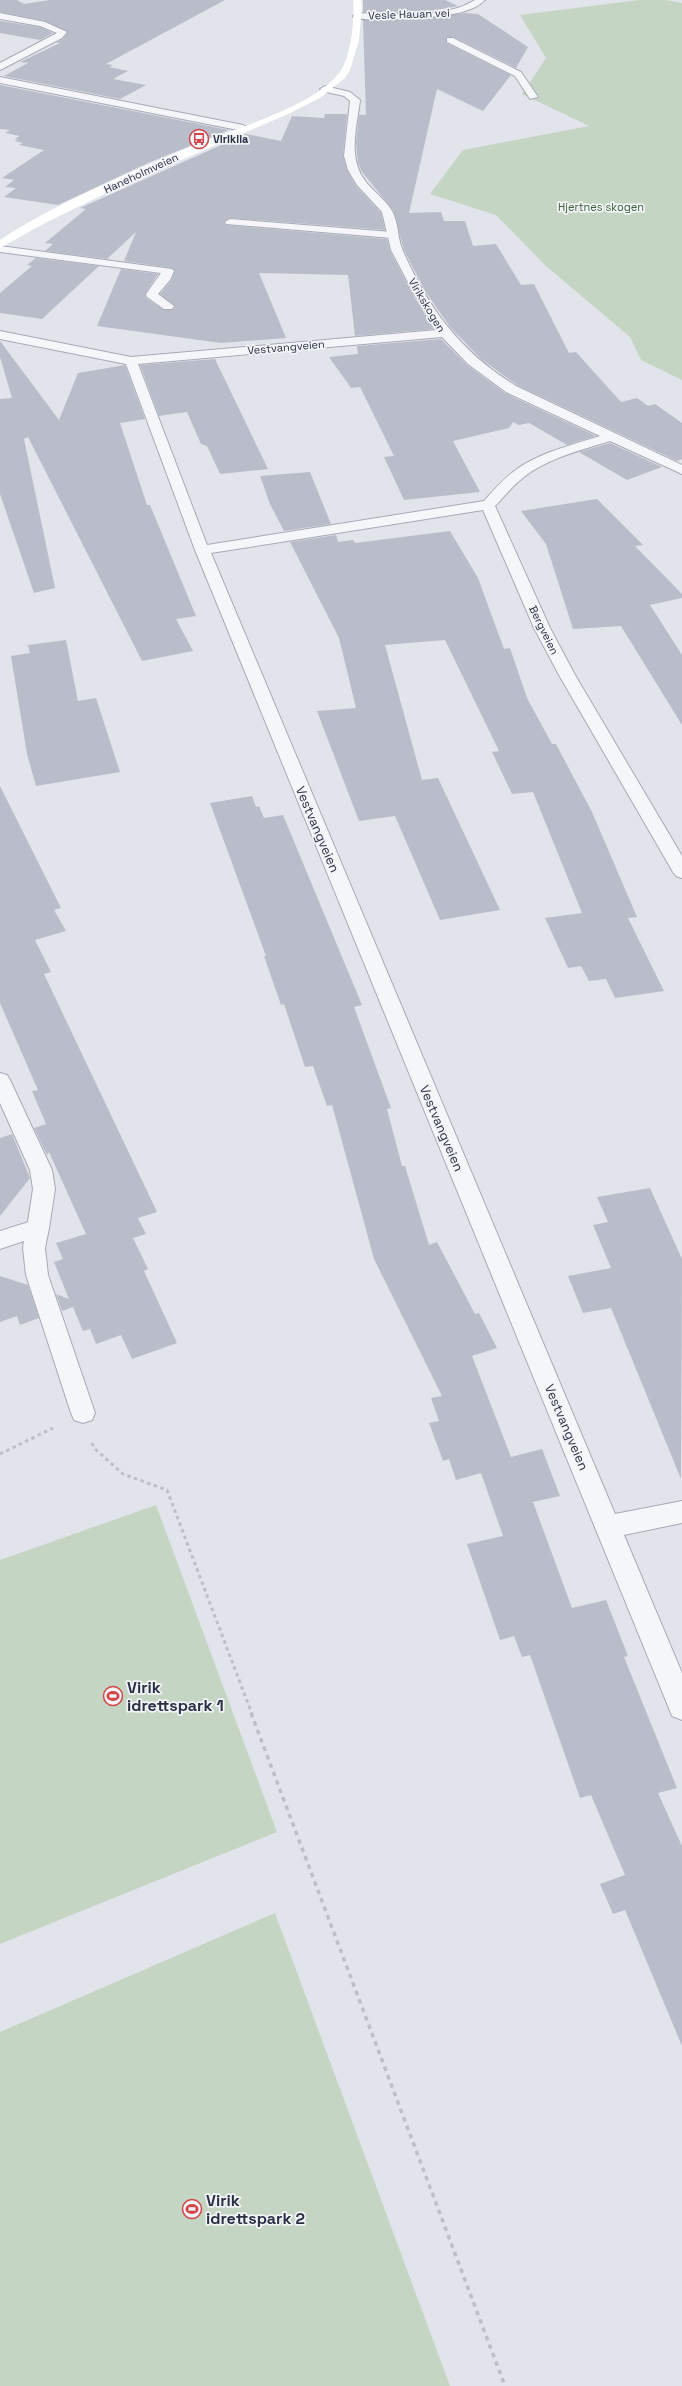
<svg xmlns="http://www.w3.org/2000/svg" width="682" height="2386" font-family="'Space Grotesk',sans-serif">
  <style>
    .green { fill: #c5d5c3 }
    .building { fill: #b9bdc9 }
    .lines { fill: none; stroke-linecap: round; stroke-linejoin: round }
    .service-casing { stroke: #a7aab6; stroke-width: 2 }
    .minor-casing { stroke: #a7aab6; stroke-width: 2 }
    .path-far1 { stroke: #bcbfc6; stroke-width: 3; stroke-dasharray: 3.5 3.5; stroke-linecap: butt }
    .path { stroke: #bcbfc6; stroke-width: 3.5; stroke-dasharray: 4.5 4.5; stroke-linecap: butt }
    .service { fill: #f5f6f9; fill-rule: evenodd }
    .minor { fill: #f5f6f9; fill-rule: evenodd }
    .secondary { fill: #fff; fill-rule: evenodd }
    .labels { text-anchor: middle; stroke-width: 3.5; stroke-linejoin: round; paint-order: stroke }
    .far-street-label { font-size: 11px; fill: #293044; stroke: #f2f4f8 }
    .far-poi-label { font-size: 11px; font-weight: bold; fill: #293044; stroke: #f2f4f8; text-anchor: start }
    .far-park-label { font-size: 11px; fill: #396036; stroke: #f2f4f8 }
    .street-label { font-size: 13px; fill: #293044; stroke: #f2f4f8 }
    .near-poi-label { font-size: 16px; font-weight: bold; fill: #293044; stroke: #f2f4f8; text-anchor: start }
  </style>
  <rect width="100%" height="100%" fill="#e2e4eb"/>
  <g class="green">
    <polygon points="639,0 666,0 682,3 682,380 641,360 630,337 546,266 496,215 430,194 463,150 589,126 522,94 546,58 520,15"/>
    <polygon points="156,1505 277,1832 0,1944 0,1560"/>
    <polygon points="275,1913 450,2386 0,2386 0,2032"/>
  </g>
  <g class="building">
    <polygon points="0,0 17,0 24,4 50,0 225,0 106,64 113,65 109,67 128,71 113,79 146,85 120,99 4,76 28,63 20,62 60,43 56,43 63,39 68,32 45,21 0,12"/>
    <polygon points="363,0 445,0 458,6 418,13 363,12"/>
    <polygon points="465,13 478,14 528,47 516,68 454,37 446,37 446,43 511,75 483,111 437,89 409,213 441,212 444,221 465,221 473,246 496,244 521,285 534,284 569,353 576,352 621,402 637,398 648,406 655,404 682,423 682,459 677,461 517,385 480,358 450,327 425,291 404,250 393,210 362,172 358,163 356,143 359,115 366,115 363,20 420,19"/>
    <polygon points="0,21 40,27 53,33 40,40 0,33"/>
    <polygon points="0,85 107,106 229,130 148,163 58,205 4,197 16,188 5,187 14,180 2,178 44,150 19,145 23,143 15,141 18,139 14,139 20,136 5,133 10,130 0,129"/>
    <polygon points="325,114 347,114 343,156 347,170 356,186 381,213 385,230 230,218 224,222 225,225 387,239 390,251 412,293 434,329 355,336 348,275 259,273 286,338 221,343 97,326 121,269 158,274 145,294 146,298 164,310 172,310 175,307 160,294 171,281 175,271 172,268 124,261 136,232 107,259 45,251 53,244 45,243 86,209 80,208 246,134 281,141 292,116 324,118"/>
    <polygon points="36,258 99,266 42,319 0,313 0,293 32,266 27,265"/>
    <polygon points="441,339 467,365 505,393 596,436 567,445 529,423 519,425 513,422 509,428 453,441 480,492 404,500 384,457 394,456 360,387 351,388 329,357 358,354 357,346"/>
    <polygon points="0,341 59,420 78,373 125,365 145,419 120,423 147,505 150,505 196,616 176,619 193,651 142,661 28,437 24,439 55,588 34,593 0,494 0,399 12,398 0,357"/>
    <polygon points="215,359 268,469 220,474 207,446 201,444 187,412 159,416 140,365"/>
    <polygon points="610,443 662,467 627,480 579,452"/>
    <polygon points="310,472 331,524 284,531 270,504 260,476"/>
    <polygon points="597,499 643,545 635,546 682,594 682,598 650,605 682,655 682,725 621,626 573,629 546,544 521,511"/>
    <polygon points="450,531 478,578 504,649 510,648 527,698 552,744 556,744 592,812 637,917 628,918 664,991 615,998 606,979 589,981 581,966 568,968 545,918 582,913 533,792 512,794 492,752 499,751 445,640 385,645 422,780 438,778 500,910 440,920 395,816 359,821 317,711 356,708 339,638 290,542 336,535 338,542 353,540 355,543"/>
    <polygon points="66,640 78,701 96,698 120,772 36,786 27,754 11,656 30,653 28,645"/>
    <polygon points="0,786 61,908 54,910 66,931 35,940 51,972 44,974 157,1212 138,1218 146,1234 133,1238 148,1269 144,1271 177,1343 132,1359 121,1335 96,1344 90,1329 83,1331 73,1307 62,1311 56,1294 69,1299 54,1262 63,1259 56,1243 86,1234 49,1152 47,1155 34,1128 46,1124 32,1091 38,1090 0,1003"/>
    <polygon points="252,796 256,807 259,806 264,818 283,815 362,1005 354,1007 391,1108 387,1109 402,1166 405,1166 429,1245 437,1242 475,1314 479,1313 497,1348 472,1356 511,1457 542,1449 560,1496 533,1502 572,1608 606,1600 628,1656 624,1657 677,1788 658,1793 682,1846 682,2046 625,1910 613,1914 600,1884 625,1875 591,1795 580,1798 530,1655 522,1657 514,1636 500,1640 467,1544 503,1536 481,1473 456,1480 449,1459 443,1461 429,1423 439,1421 431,1398 442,1396 374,1259 332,1105 327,1106 313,1066 305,1067 284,1004 281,1005 264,956 266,956 210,803"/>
    <polygon points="12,1134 30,1178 0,1216 0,1138"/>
    <polygon points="650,1188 682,1259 681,1479 611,1308 583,1313 568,1276 611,1268 593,1225 608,1222 597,1197"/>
    <polygon points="0,1276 28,1285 39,1318 20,1325 17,1316 0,1322"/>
  </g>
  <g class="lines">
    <g class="service-casing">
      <g id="service">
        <polygon points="447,38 453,38 521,72 538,97 530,99 515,76 447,42"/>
        <polygon points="230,219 392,232 397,235 392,238 226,224 225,222"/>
        <polygon points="38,1219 46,1222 49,1228 45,1248 48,1275 95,1413 92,1420 83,1423 74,1420 71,1413 26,1275 23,1248 24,1241 0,1249 0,1231"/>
      </g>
    </g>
    <g class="minor-casing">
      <g id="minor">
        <path d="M 475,0 L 485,0 C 478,7 467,11 458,13 C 443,17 361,24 353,16 L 357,13 C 394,14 443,20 475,0 Z"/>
        <polygon points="0,13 45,22 67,32 62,38 0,70 0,63 57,33 40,26 0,19"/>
        <polygon points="0,77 243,125 248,128 243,131 0,83"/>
        <path d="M 325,86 L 350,92 L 360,100 C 357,127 347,159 366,182 C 374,192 386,200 392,211 C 399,223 397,238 403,251 C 429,310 461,352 516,386 L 682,465 L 682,474 L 610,441 C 582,450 548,458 524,477 C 513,485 505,496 495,506 L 550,628 L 575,675 L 682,856 L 682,878 L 676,876 L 673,872 L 559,675 L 534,628 L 483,510 L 211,553 L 615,1514 L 682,1501 L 682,1523 L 624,1535 L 682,1673 L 682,1720 L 672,1716 L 668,1706 L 195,550 L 126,364 L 0,339 L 0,331 L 131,357 L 437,330 L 413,292 L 391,250 L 382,212 L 357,185 L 348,170 L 344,156 L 350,101 L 344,96 L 322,91 L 320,89 ZM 442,337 L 468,364 L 506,392 L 600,436 C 572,445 541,452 517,469 C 504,478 494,490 484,501 L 207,545 L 138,364 Z"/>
        <polygon points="0,246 172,269 174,271 170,280 158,294 174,306 172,309 164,309 147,297 146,294 161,273 0,252"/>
        <polygon points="0,1073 7,1075 10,1080 52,1170 55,1189 49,1228 46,1234 38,1237 30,1234 27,1228 33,1189 30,1170 0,1103"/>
      </g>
    </g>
    <g class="path-far1">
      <polyline points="92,1443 94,1448 123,1474 167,1490 252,1714"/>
      <polyline points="0,1454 53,1428"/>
    </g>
    <polyline class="path" points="251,1713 505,2386"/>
    <use href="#service" class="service"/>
    <use href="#minor" class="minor"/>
    <path class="secondary" d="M 353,0 L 361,0 L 362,7 L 359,40 L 350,70 L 345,78 L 320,98 L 288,114 L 121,186 L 45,223 L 0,248 L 0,240 C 59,201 134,171 199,143 C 237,128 314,106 339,73 C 351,58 355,19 353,0 Z"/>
  </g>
  <defs>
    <g id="bus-ring" transform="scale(1)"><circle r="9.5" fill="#f2f4f8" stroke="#d34447" stroke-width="1.5"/><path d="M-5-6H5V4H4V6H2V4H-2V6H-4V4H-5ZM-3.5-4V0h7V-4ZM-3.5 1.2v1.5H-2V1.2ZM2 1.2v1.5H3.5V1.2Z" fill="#d34447"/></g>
    <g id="stadium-ring" transform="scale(1)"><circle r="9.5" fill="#f2f4f8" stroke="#d34447" stroke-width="1.5"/><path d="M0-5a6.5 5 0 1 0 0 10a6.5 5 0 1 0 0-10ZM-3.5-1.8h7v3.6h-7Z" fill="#d34447"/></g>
  </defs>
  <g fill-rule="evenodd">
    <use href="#bus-ring" x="199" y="139"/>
    <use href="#stadium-ring" x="113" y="1696"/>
    <use href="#stadium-ring" x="192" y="2209"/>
  </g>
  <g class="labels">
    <g class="far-street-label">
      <text transform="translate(409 14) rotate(-2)" y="4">Vesle Hauan vei</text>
      <text transform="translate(141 173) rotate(-25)" y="4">Haneholmveien</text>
      <text transform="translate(427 305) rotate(59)" y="4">Virikskogen</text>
      <text transform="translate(286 347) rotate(-5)" y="4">Vestvangveien</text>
      <text transform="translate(544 630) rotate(64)" y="4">Bergveien</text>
    </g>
    <g class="far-poi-label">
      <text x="213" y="143">Viriklia</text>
    </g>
    <g class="far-park-label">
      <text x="601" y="211">Hjertnes skogen</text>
    </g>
    <g class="street-label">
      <text transform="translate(318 829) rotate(67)" y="5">Vestvangveien</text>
      <text transform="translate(442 1128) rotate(67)" y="5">Vestvangveien</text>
      <text transform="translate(567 1427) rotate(67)" y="5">Vestvangveien</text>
    </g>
    <g class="near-poi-label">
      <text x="127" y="1693">Virik<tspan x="127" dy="18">idrettspark 1</tspan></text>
      <text x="206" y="2206">Virik<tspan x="206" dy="18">idrettspark 2</tspan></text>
    </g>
  </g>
</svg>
